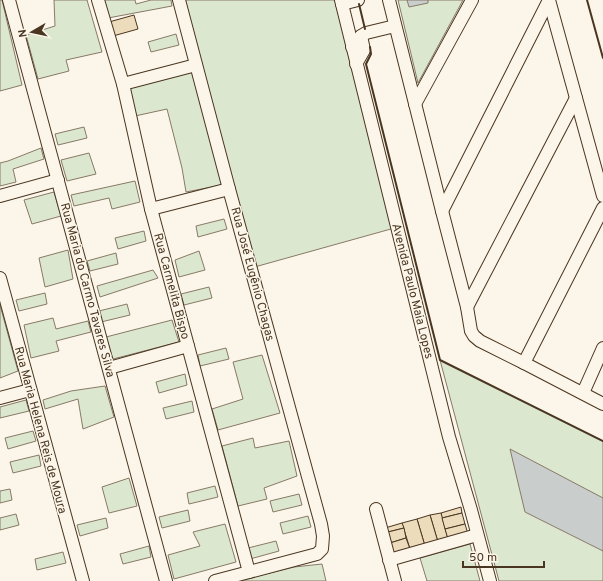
<svg xmlns="http://www.w3.org/2000/svg" width="603" height="581" font-family="Overpass,sans-serif">
  <style>
    .green { fill: #dce7d0; stroke: #887966 }
    .water { fill: #c9cecd; stroke: #887966 }
    .building { fill: #ecdcbc; stroke: #4a3520 }
    .lines { fill: none; stroke-linecap: round; stroke-linejoin: round }
    .minor-casing { stroke: #4a3520; stroke-width: 14 }
    .minor { stroke: #fbf6e9; stroke-width: 12 }
    .wall { stroke: #4a3520; stroke-width: 2 }
    .labels { text-anchor: middle; stroke-width: 3; stroke-linejoin: round; paint-order: stroke }
    .street-label { font-size: 12px; fill: #4a3520; stroke: #fbf6e9 }
  </style>
  <rect width="100%" height="100%" fill="#fbf6e9"/>
  <g class="green">
    <polygon points="0,0 2,0 22,85 0,91"/>
    <polygon points="54,0 87,0 102,52 66,60 69,71 38,79 26,35 55,26"/>
    <polygon points="102,0 135,0 136,4 151,0 171,0 172,6 108,18"/>
    <polygon points="179,0 341,0 398,227 251,268 199,76 222,185 186,192 182,168 167,109 135,116 123,84 196,65"/>
    <polygon points="398,0 463,0 418,83"/>
    <polygon points="176,34 179,45 151,52 148,42"/>
    <polygon points="84,127 87,138 58,145 55,134"/>
    <polygon points="41,148 44,159 13,169 16,182 0,186 0,163 8,161"/>
    <polygon points="89,153 96,174 67,181 61,160"/>
    <polygon points="135,181 140,202 112,209 109,198 74,206 71,195"/>
    <polygon points="54,192 61,216 32,224 24,200"/>
    <polygon points="224,219 227,229 198,237 196,226"/>
    <polygon points="144,231 146,241 118,249 115,238"/>
    <polygon points="68,250 73,279 45,287 39,258"/>
    <polygon points="199,251 205,270 179,277 175,260"/>
    <polygon points="116,253 118,264 90,271 87,261"/>
    <polygon points="153,270 158,278 100,297 97,286"/>
    <polygon points="209,287 212,298 184,305 181,294"/>
    <polygon points="45,293 47,304 19,311 16,300"/>
    <polygon points="127,304 130,315 101,322 99,311"/>
    <polygon points="0,305 18,371 0,378"/>
    <polygon points="53,318 56,329 88,321 91,332 56,341 59,351 31,358 24,325"/>
    <polygon points="172,320 179,342 113,359 106,337"/>
    <polygon points="226,348 229,359 200,366 198,355"/>
    <polygon points="262,355 280,413 218,430 212,409 243,399 233,362"/>
    <polygon points="440,360 603,441 603,581 499,581"/>
    <polygon points="185,374 187,385 159,393 156,382"/>
    <polygon points="105,386 114,417 83,429 78,399 45,409 43,400 71,391"/>
    <polygon points="26,400 29,411 0,418 0,407"/>
    <polygon points="192,401 194,412 166,419 163,408"/>
    <polygon points="33,431 36,441 8,449 5,438"/>
    <polygon points="253,438 255,448 289,441 297,476 264,488 267,499 238,506 222,446"/>
    <polygon points="39,455 41,466 13,473 10,462"/>
    <polygon points="129,478 137,506 109,513 102,487"/>
    <polygon points="215,486 218,497 189,504 187,493"/>
    <polygon points="10,489 12,500 0,503 0,491"/>
    <polygon points="299,494 302,505 273,512 270,501"/>
    <polygon points="188,510 190,521 162,528 159,517"/>
    <polygon points="16,514 19,525 0,530 0,518"/>
    <polygon points="308,516 311,527 283,534 280,523"/>
    <polygon points="106,518 108,528 80,536 77,525"/>
    <polygon points="225,524 236,562 174,579 168,555 200,546 193,532"/>
    <polygon points="276,541 279,551 250,559 248,548"/>
    <polygon points="470,544 480,581 427,581 420,558"/>
    <polygon points="149,546 151,557 123,564 120,554"/>
    <polygon points="63,552 66,563 37,570 35,559"/>
    <polygon points="322,564 326,581 237,581 294,567"/>
  </g>
  <g class="water">
    <polygon points="407,0 428,0 428,3 409,7"/>
    <polygon points="510,449 603,498 603,551 525,512"/>
  </g>
  <g class="building">
    <polygon points="134,15 138,29 113,36 109,22"/>
    <polygon points="461,507 462,513 442,518 441,513"/>
    <polygon points="441,513 448,539 438,542 430,515"/>
    <polygon points="462,513 465,524 445,529 442,518"/>
    <polygon points="430,515 438,542 425,546 417,519"/>
    <polygon points="417,519 425,546 410,549 402,523"/>
    <polygon points="402,523 404,528 388,532 385,528"/>
    <polygon points="465,524 468,534 448,539 445,529"/>
    <polygon points="404,528 406,538 390,543 388,532"/>
    <polygon points="406,538 410,549 394,553 390,543"/>
  </g>
  <g class="lines">
    <g class="minor-casing">
      <g id="minor">
        <polyline points="9,0 166,581"/>
        <polyline points="98,0 123,84 151,209 249,572"/>
        <polyline points="179,0 229,189 321,524 323,536 322,549 317,554 215,581"/>
        <polyline points="341,0 449,437 471,510 490,581"/>
        <polyline points="389,0 442,211 467,307 471,331 474,336 480,341 524,363 603,404"/>
        <polyline points="549,0 603,196"/>
        <polyline points="342,4 358,0"/>
        <polyline points="352,47 361,36 366,33 395,26"/>
        <polyline points="356,64 364,50 361,36"/>
        <polyline points="123,84 196,65"/>
        <polyline points="415,104 472,0"/>
        <polyline points="0,196 58,180"/>
        <polyline points="151,209 229,189"/>
        <polyline points="442,211 549,0"/>
        <polyline points="0,278 83,581"/>
        <polyline points="467,307 576,98"/>
        <polyline points="524,363 603,208"/>
        <polyline points="109,368 188,346"/>
        <polyline points="583,393 603,348"/>
        <polyline points="0,398 30,390"/>
        <polyline points="376,509 395,581"/>
        <polyline points="389,560 477,535"/>
      </g>
    </g>
    <use href="#minor" class="minor"/>
    <g class="wall">
      <polyline points="587,0 603,58"/>
      <polyline points="359,4 365,29"/>
      <polyline points="370,47 371,54 366,64 440,360 603,441"/>
    </g>
  </g>
  <g class="labels">
    <g class="street-label">
      <text transform="translate(253 274) rotate(75)" y="4">Rua José Eugênio Chagas</text>
      <text transform="translate(172 286) rotate(75)" y="4">Rua Carmelita Bispo</text>
      <text transform="translate(88 290) rotate(75)" y="4">Rua Maria do Carmo Tavares Silva</text>
      <text transform="translate(413 291) rotate(76)" y="4">Avenida Paulo Maia Lopes</text>
      <text transform="translate(41 430) rotate(75)" y="4">Rua Maria Helena Reis de Moura</text>
    </g>
  </g>
  <g transform="translate(32 32) rotate(261)" stroke="#fbf6e9" stroke-width="3" paint-order="stroke">
  <path d="M0-3L7 15L0 10L-7 15Z" fill="#4a3520"/>
  <text y="-6" font-size="11" font-weight="bold" text-anchor="middle" fill="#4a3520">N</text>
  </g>
  <path d="M463 561v6h81v-6" fill="none" stroke="#4a3520" stroke-width="2"/>
  <text x="469" y="561" font-size="12" fill="#4a3520" stroke="#fbf6e9" stroke-width="3" paint-order="stroke">50 m</text>
</svg>
